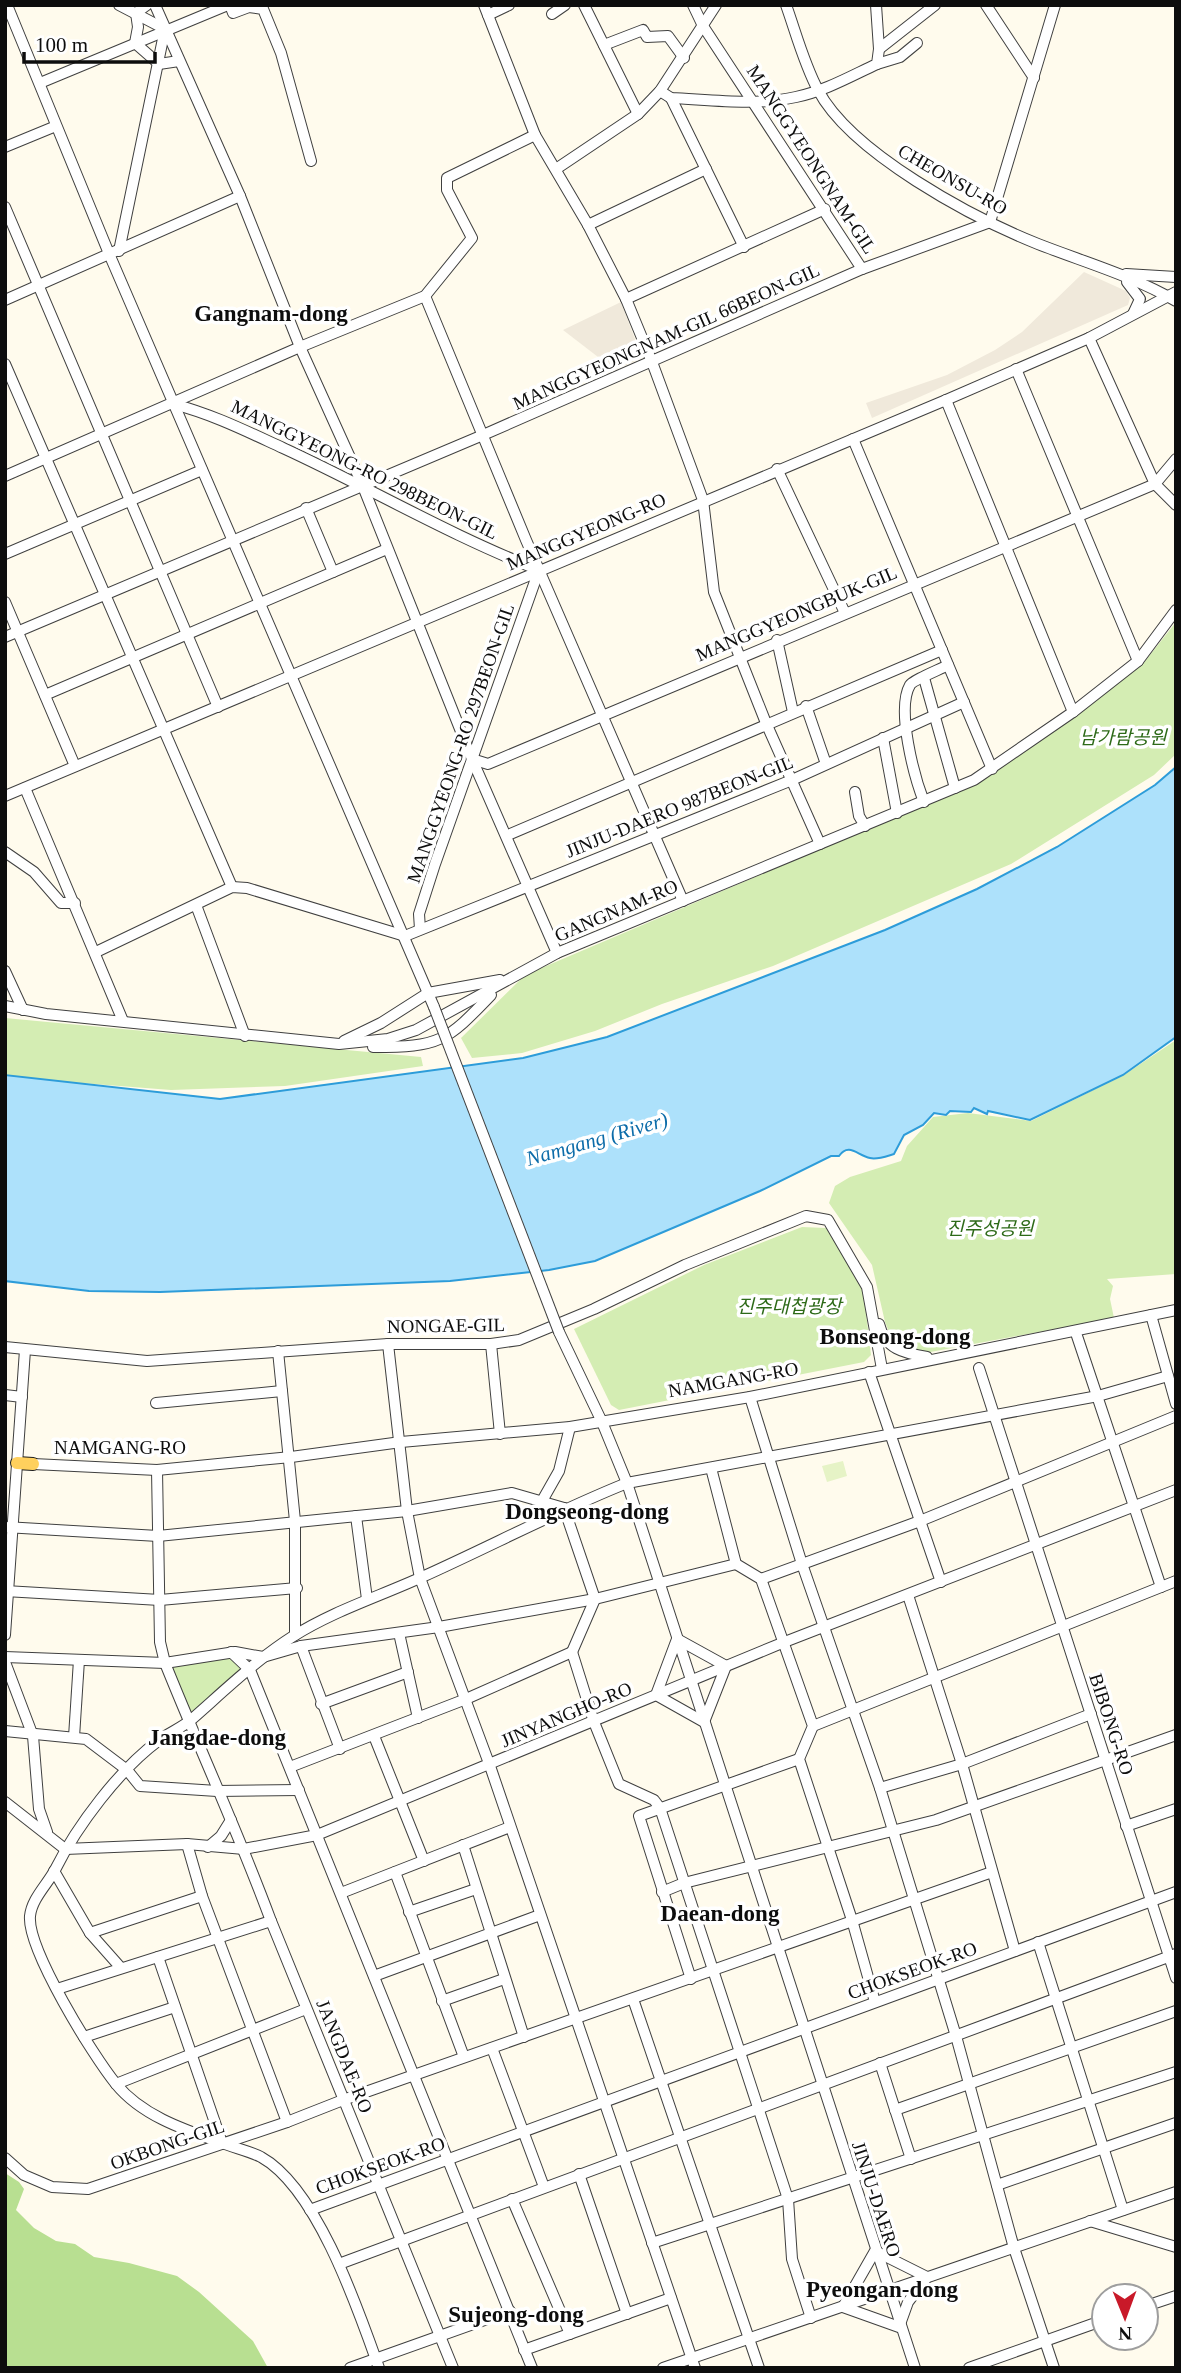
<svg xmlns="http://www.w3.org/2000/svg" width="1181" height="2373" font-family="'Times New Roman','Noto Sans KR',serif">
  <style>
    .green { fill: #d4edb3 }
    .forest { fill: #b8df91 }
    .pitch { fill: #e6f3c6 }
    .plaza { fill: #f0e9db }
    .water { fill: #ade1fb; stroke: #2d9cd9; stroke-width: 2 }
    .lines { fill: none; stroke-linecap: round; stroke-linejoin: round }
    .minor-casing { stroke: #404040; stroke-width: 12 }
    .major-casing { stroke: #1e1e1e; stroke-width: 14 }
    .minor { stroke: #fff; stroke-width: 10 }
    .major { stroke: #ffd05d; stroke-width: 12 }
    .minor-bridge-casing { stroke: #404040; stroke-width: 12; stroke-linecap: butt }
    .minor-bridge { stroke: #fff; stroke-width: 10 }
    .labels { text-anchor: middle; stroke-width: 7; stroke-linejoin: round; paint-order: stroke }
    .street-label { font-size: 19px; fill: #0d0d0d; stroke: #fff }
    .park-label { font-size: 19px; font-style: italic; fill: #2d6a18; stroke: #fff }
    .water-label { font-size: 21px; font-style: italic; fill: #0c6ca9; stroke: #fff }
    .quarter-label { font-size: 23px; font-weight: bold; fill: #0d0d0d; stroke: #fff }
  </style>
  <rect width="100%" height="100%" fill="#fffbed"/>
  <g class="green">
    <polygon points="1176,622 1176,754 1154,775 1011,864 773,966 662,1004 595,1031 522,1053 472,1058 461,1038 525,975 983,780 1142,665"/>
    <polygon points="5,1018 421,1057 423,1066 285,1086 171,1090 17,1078 5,1075"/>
    <polygon points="1176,1040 1176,1274 1107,1279 1113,1286 1110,1299 1114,1318 925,1353 894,1344 885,1322 872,1265 829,1203 835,1186 850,1177 901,1161 907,1146 933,1117 968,1113 1031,1121 1124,1075"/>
    <polygon points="802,1227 826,1228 863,1287 871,1355 864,1362 619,1410 611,1405 574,1329 704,1265"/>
    <polygon points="231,1652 250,1670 189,1722 165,1663"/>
  </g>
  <polygon class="forest" points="5,2173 19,2182 24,2189 16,2210 34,2228 56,2241 75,2244 94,2257 129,2263 177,2276 199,2292 253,2341 268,2368 7,2368"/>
  <polygon class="pitch" points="843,1461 847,1476 827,1482 822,1466"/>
  <g class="plaza">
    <polygon points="1084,272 1126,291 1130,298 1128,305 872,418 866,403 947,375 995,350 1022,332"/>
    <polygon points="621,302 642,358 615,370 563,330"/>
  </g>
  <path class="water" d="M 1176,767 L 1176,1037 L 1123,1075 L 1030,1120 L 988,1111 L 987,1114 L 974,1108 L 971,1112 L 950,1111 L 946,1115 L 934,1113 L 923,1125 L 904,1135 L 894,1154 C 887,1156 877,1160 870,1158 C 858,1156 849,1142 839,1156 L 831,1156 L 760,1191 L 595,1261 L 549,1270 L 450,1281 L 160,1292 L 89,1291 L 5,1281 L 5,1075 L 220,1099 L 523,1058 L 607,1037 L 885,930 L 977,889 L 1057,847 L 1155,785 Z"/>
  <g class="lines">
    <g class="minor-casing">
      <g id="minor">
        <polyline points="7,5 110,256 434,1007"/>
        <polyline points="119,5 165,29"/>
        <polyline points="147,5 136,13 138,27 135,43 159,64 179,61"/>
        <polyline points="155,5 240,196 300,347 362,484 472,759 557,953"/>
        <polyline points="230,5 233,13 249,7 263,9 281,53 311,161"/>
        <polyline points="484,5 535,135 588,225 626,299 652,362 703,500 714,592 766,723 820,844"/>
        <polyline points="584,5 638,114"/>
        <polyline points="693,5 703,26 862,269"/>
        <path d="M 786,5 C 796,33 804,64 818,90 C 851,153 973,218 1038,244 C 1084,262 1133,276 1176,301"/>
        <polyline points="986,5 1034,78"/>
        <polyline points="552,14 565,5"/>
        <polyline points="488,15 509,5"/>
        <polyline points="604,45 643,30 647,37 668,36 684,58"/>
        <polyline points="879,49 935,5"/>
        <polyline points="877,64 900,57 917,43"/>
        <polyline points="40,83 228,5"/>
        <path d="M 660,91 L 671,98 C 712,100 756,106 796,97 C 825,91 851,76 877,64 L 879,49 L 876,5"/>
        <polyline points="671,98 744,247"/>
        <polyline points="5,147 56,126"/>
        <polyline points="556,169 638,114 660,91 716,5"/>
        <polyline points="5,207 218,707"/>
        <polyline points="588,225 706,169"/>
        <polyline points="119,251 165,29"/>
        <polyline points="1126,274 1176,277"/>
        <polyline points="1127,282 1140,299 1133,314"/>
        <polyline points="425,296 526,540 683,901"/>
        <polyline points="626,299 825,209"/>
        <polyline points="5,300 240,196"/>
        <polyline points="1089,338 1155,484 1176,505"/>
        <polyline points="5,364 232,887"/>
        <polyline points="1016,369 1138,661"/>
        <polyline points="946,400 1073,712"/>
        <path d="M 173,404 C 212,414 246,431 283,448 C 368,487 451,536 539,570"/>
        <polyline points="853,439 992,769"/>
        <polyline points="777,469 845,613"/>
        <polyline points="5,476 300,347 425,296 472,238 447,190 447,178 535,135"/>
        <polyline points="306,508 333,572"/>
        <polyline points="5,554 202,470"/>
        <polyline points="5,602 75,766"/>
        <polyline points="5,637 483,435 862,269 990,222 1055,5"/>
        <polyline points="777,640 793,712"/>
        <polyline points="924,678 955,788"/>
        <polyline points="45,695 387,549"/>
        <polyline points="806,706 826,764"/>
        <polyline points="883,738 897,813"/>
        <polyline points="472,759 488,764 1155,484 1176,459"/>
        <polyline points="25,788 123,1021"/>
        <polyline points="855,792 859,816 865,826"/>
        <polyline points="5,796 946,400 1089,338 1176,292"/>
        <path d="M 924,802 C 914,776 896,709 910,685 C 913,680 941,669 948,665"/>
        <polyline points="508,835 942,650"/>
        <polyline points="5,852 34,872 61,903 75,903"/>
        <polyline points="196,905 245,1036"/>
        <polyline points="420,929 419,914 435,864 539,570"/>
        <polyline points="96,952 232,887 247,888 405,936 792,780 964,702"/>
        <polyline points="5,971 23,1010"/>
        <polyline points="5,1006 46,1014 339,1044 388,1039 416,1030 557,953 974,780 1073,712 1138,661 1176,610"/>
        <polyline points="344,1041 381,1023 428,993 500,980"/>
        <path d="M 373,1047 C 440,1047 446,1042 491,995"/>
        <polyline points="1151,1315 1176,1404"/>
        <path d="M 879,1324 C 885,1349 904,1353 927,1357"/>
        <polyline points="559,1332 602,1422 627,1483 915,2368"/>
        <polyline points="1076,1333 1161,1587"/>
        <polyline points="388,1344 407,1511 420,1578 490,1766 695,2368"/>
        <polyline points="491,1344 500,1434"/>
        <polyline points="5,1347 147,1361 388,1344 491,1344 519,1340 594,1309 685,1265 806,1216 828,1220 867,1287 882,1369"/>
        <polyline points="278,1351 295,1521 295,1635"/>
        <polyline points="979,1368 1176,1978"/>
        <polyline points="869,1372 941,1582"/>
        <polyline points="5,1395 22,1397"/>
        <polyline points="750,1397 802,1564 880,1788 956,2036 1014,2248 1054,2368"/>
        <polyline points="156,1403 282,1391"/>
        <polyline points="33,1464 157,1470 291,1457 401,1442 570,1427 750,1397 1176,1310"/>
        <polyline points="711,1468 736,1564 761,1579 813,1726 799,1759 852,1920 875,2002"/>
        <path d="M 157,1470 L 160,1642 L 165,1663 C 200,1750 239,1834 271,1921 L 453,2368"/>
        <polyline points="542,1501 559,1471 570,1427"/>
        <polyline points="564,1508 595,1599"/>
        <polyline points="356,1516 367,1599"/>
        <polyline points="5,1527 158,1536 407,1511 512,1493 564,1508"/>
        <polyline points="761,1579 920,1521 1176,1416"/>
        <polyline points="5,1591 160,1600 297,1588"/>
        <polyline points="908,1595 962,1764 1015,1951"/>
        <polyline points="399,1633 418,1718"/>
        <polyline points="5,1635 25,1350"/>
        <polygon points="677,1639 726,1666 704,1722 656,1695"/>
        <polyline points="301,1646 340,1749"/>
        <polyline points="231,1652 250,1670 532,2368"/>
        <polyline points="572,1652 594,1722 619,1784 654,1800 660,1808 788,2199 792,2259 811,2318"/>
        <polyline points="572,1652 595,1599"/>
        <polyline points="5,1657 165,1663 235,1652 263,1657 301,1646 439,1627 595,1599 736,1564"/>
        <polyline points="5,1662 33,1736 39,1809 47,1832"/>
        <polyline points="321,1704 408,1672"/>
        <polyline points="813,1726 1176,1581"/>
        <polyline points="5,1731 86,1739 127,1770 140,1786 217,1791 299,1790"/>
        <polyline points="374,1736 424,1861"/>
        <polyline points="74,1737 79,1660"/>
        <polyline points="290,1767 466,1699 572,1652"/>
        <polyline points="880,1788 962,1764 1091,1714"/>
        <polyline points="5,1802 65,1849 187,1844 244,1849 317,1835 782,1643 1176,1490"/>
        <polyline points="1126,1826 1176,1809"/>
        <polyline points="187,1844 202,1896 287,2122"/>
        <polyline points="463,1845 524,2037"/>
        <polyline points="208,1847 221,1836 231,1820"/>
        <polyline points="54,1871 90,1933 121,1968"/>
        <polyline points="395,1872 464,2057"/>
        <polyline points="662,1892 684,1883 936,1820 1176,1735"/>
        <polyline points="341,1893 510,1827"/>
        <polyline points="409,1912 476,1889"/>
        <polyline points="90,1933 202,1896"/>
        <polyline points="1038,1942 1123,2210"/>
        <polyline points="158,1957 222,2143"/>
        <polyline points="374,1976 540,1915"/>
        <polyline points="691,1979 639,1816 799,1759"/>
        <polyline points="57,1989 271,1921"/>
        <polyline points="633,1999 759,2368"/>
        <polyline points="442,2001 504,1979"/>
        <polyline points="84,2037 175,2007"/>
        <polyline points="492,2048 544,2187"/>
        <polyline points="880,2063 911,2159"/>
        <polyline points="116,2084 306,2009"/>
        <polyline points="895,2110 1176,2011"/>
        <polyline points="5,2158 24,2175 52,2187 88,2189 287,2122 343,2100 992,1872"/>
        <polyline points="579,2174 627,2314"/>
        <polyline points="997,2185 1176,2123"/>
        <polyline points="512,2199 570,2334"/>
        <polyline points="310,2210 1176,1892"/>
        <polyline points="1090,2221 1176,2247"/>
        <polyline points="652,2243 1176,2072"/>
        <polygon points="875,2251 927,2277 908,2302 899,2327 843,2307"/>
        <polyline points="339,2264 1176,1954"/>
        <polyline points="1146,2306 1176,2296"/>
        <polyline points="524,2350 671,2298"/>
        <polyline points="350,2368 510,2311"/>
        <path d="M 379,2368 C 358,2309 317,2188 261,2157 C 249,2151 235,2148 222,2143 C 185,2130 142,2116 116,2084 C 93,2056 27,1949 30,1916 C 32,1898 48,1884 56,1868 C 77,1826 119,1770 158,1741 C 168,1733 182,1728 192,1719 C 224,1691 256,1660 292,1637 C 333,1611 378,1597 422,1577 C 491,1546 557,1511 627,1483 L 1098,1396 L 1168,1376"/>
        <polyline points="663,2368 1176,2192"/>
        <polyline points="969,2368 1104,2320"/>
      </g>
    </g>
    <g class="major-casing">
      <polyline id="major" points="17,1463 33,1464"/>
    </g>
    <use href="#minor" class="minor"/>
    <use href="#major" class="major"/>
    <g class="minor-bridge-casing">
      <polyline id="minor-bridge" points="434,1007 559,1332"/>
    </g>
    <use href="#minor-bridge" class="minor-bridge"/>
  </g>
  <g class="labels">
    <g class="street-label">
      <text transform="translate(812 159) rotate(57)" y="7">MANGGYEONGNAM-GIL</text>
      <text transform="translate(953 179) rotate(30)" y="7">CHEONSU-RO</text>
      <text transform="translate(666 336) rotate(-24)" y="7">MANGGYEONGNAM-GIL 66BEON-GIL</text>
      <text transform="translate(365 469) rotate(26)" y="7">MANGGYEONG-RO 298BEON-GIL</text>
      <text transform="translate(586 531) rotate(-23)" y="7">MANGGYEONG-RO</text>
      <text transform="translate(796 613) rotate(-23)" y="7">MANGGYEONGBUK-GIL</text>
      <text transform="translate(460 743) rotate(-71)" y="7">MANGGYEONG-RO 297BEON-GIL</text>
      <text transform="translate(679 806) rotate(-22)" y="7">JINJU-DAERO 987BEON-GIL</text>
      <text transform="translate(616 910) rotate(-23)" y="7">GANGNAM-RO</text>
      <text transform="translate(446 1325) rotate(-1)" y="7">NONGAE-GIL</text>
      <text transform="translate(733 1379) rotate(-10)" y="7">NAMGANG-RO</text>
      <text x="120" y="1454">NAMGANG-RO</text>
      <text transform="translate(566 1714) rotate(-23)" y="7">JINYANGHO-RO</text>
      <text transform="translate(1112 1724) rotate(72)" y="7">BIBONG-RO</text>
      <text transform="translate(912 1970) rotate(-20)" y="7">CHOKSEOK-RO</text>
      <text transform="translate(345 2056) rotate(68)" y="7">JANGDAE-RO</text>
      <text transform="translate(167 2144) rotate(-19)" y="7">OKBONG-GIL</text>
      <text transform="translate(380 2165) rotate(-20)" y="7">CHOKSEOK-RO</text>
      <text transform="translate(877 2199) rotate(72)" y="7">JINJU-DAERO</text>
    </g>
    <g class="park-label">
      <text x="1123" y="744">남가람공원</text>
      <text x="990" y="1235">진주성공원</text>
      <text x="789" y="1313">진주대첩광장</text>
    </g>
    <g class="water-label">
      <text transform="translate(597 1139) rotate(-16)" y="7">Namgang (River)</text>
    </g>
    <g class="quarter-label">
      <text x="271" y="321">Gangnam-dong</text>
      <text x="895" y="1344">Bonseong-dong</text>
      <text x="587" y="1519">Dongseong-dong</text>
      <text x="217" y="1745">Jangdae-dong</text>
      <text x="720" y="1921">Daean-dong</text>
      <text x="882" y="2297">Pyeongan-dong</text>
      <text x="516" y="2322">Sujeong-dong</text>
    </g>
  </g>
  <rect width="1181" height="2373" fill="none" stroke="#0d0d0d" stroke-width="14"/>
  <g transform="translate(1125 2317) rotate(179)"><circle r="33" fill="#ffffff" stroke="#9e9e9e" stroke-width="2"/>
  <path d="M0-5L12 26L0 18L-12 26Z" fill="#c91929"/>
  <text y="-10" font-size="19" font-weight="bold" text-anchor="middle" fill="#0d0d0d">N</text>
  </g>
  <path d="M24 52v10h131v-10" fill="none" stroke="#0d0d0d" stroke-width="3.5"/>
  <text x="35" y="52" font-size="21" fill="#0d0d0d" stroke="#ffffff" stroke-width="5" paint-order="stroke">100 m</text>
</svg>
